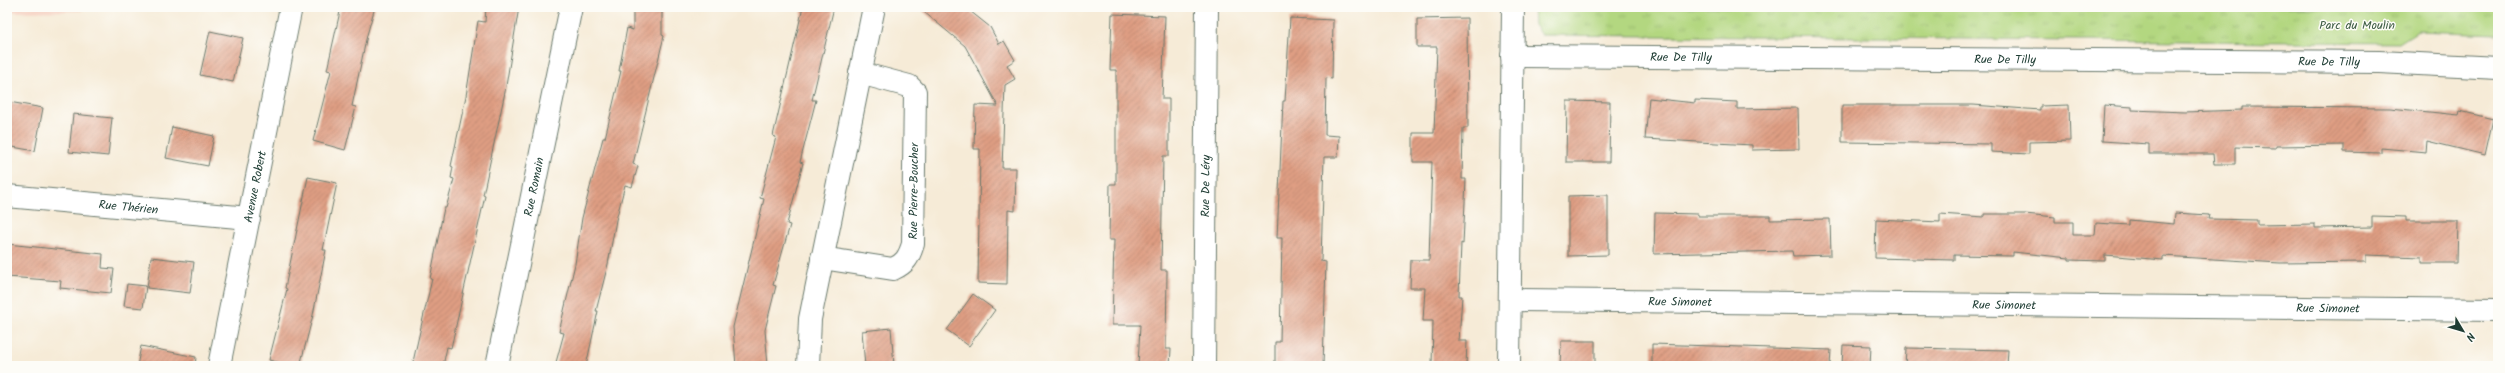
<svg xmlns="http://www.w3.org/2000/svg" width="2505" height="373" font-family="Kalam,sans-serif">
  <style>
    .built { fill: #f6d2c3 }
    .park { fill: url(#park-tufts); stroke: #698a5a }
    .building { fill: url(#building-hatch) }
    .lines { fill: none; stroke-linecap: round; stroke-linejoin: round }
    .minor-casing { stroke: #6a7a6d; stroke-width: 24 }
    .minor { stroke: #fff; stroke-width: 22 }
    .labels { text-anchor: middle; stroke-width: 3; stroke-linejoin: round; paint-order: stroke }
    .park-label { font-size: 12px; fill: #3d5c43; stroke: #fdfcf7 }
    .street-label { font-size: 12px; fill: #1f3d34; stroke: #fdfcf7 }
  </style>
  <defs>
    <pattern id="park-tufts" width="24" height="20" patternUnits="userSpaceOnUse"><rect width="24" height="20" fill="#b3d780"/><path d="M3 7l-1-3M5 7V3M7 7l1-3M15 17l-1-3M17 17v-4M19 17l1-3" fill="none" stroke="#9ab96f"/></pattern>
    <pattern id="building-hatch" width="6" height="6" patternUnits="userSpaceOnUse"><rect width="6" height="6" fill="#df9e83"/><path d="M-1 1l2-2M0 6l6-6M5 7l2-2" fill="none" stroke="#b4826c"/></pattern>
  </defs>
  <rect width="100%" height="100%" fill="#fdfcf7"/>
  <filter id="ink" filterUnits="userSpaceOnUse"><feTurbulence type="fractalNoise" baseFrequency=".025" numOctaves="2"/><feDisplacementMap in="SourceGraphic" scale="8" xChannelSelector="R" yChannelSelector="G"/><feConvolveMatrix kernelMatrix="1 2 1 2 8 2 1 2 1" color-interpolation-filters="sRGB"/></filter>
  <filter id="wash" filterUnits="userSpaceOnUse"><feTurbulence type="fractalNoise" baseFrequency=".012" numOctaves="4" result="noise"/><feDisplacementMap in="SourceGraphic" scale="16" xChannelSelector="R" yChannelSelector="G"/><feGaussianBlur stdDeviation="0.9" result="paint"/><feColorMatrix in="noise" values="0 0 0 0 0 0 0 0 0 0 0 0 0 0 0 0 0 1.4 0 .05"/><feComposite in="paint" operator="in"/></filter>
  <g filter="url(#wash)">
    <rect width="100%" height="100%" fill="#f6ebd7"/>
    <polygon class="built" points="7,7 82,7 82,11 7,12"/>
    <polygon class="park" points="1533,7 2498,7 2498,34 2418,31 2399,43 1541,35 1534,25"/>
    <g id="blocks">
      <g class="building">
        <polygon points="341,7 375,7 367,35 352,106 356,107 345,150 313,141 331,71 327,70"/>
        <polygon points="486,7 519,7 505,92 483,195 485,196 451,348 447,347 443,366 412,366 432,279 430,279 444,208 446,208 454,179 451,178 453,167 451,166 466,96 478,21 485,22"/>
        <polygon points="633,7 662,7 662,35 664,36 633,164 638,166 632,187 625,185 616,220 608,264 596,311 598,311 586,366 555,366 564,333 559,332 575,264 582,218 603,138 605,138 621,71 619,71 627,28 633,30"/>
        <polygon points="803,7 834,7 812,100 816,100 800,162 803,163 787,224 790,225 773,285 776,286 765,330 768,366 736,366 733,327 764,199 760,198 776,137 773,136"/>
        <polygon points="918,7 965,7 990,27 999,44 1004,41 1015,60 1007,65 1015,79 1005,85 1002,168 1016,168 1015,211 1008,210 1007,284 978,283 980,149 974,149 975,105 998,106 965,46"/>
        <polygon points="1112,14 1165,16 1162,99 1169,99 1169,156 1163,156 1161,270 1167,270 1166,349 1171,349 1170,366 1138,366 1140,325 1112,325 1114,240 1109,240 1110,184 1116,184 1116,70 1110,70"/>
        <polygon points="1290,18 1333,20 1332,79 1326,78 1325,135 1339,136 1338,157 1324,157 1321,261 1326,262 1323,366 1275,366 1275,342 1280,342 1282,238 1277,238 1283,101 1285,101"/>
        <polygon points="1467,18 1468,128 1463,128 1462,179 1466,179 1465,202 1463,244 1461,243 1459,296 1462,296 1459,341 1467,341 1466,366 1432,366 1433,321 1423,321 1425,288 1410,288 1411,260 1429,260 1432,162 1413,162 1413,133 1434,133 1437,47 1417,47 1417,19"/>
        <polygon points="210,31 243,38 233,82 200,75"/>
        <polygon points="1649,98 1695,103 1695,100 1737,102 1737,109 1798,108 1799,149 1752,150 1752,145 1645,139"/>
        <polygon points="1567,101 1610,102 1609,162 1566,162"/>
        <polygon points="9,102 43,108 35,151 7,146"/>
        <polygon points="1842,105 1973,105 2040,110 2040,106 2069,105 2070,141 2029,142 2029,154 1991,152 1991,144 1842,142"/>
        <polygon points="2104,105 2132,107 2132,110 2185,112 2242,110 2242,107 2390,108 2459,115 2460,111 2493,119 2485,155 2427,141 2426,152 2381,148 2381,153 2344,152 2344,145 2276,146 2276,148 2235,147 2235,164 2214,164 2213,154 2149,154 2149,144 2102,141"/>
        <polygon points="73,114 112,118 108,156 69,152"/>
        <polygon points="172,127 214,136 208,166 166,158"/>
        <polygon points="308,177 337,183 323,250 326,250 313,315 300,366 293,366 269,360 287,289 285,288"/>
        <polygon points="1608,195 1608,255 1568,256 1568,196"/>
        <polygon points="1655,213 1698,214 1698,216 1770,216 1770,220 1830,219 1831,255 1793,256 1792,251 1654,254"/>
        <polygon points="2175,213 2209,215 2208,219 2257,220 2257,225 2315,224 2315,228 2372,227 2372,216 2406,217 2406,221 2458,221 2457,263 2422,263 2422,257 2366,255 2366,262 2280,263 2163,256 2163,260 2105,255 2105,261 2069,260 2069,258 2013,252 2013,256 1954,255 1954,260 1875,258 1876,219 1940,222 1940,214 1984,217 1984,214 2025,214 2055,217 2055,222 2073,222 2073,235 2095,235 2096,223 2129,225 2129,220 2174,224"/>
        <polygon points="7,244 103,254 102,268 114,269 111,293 60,288 61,281 7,277"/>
        <polygon points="151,257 194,262 190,293 147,288"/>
        <polygon points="127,284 146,286 143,308 124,306"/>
        <polygon points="973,294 995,310 969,346 947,330"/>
        <polygon points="891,328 894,366 865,366 862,331"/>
        <polygon points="1561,341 1595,341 1595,366 1560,366"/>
        <polygon points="1652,344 1831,350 1830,366 1652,366"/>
        <polygon points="1843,345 1871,346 1870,366 1842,366"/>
        <polygon points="141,346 196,357 195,366 137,366"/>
        <polygon points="1906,348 2008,350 2007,366 1905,366"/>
      </g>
    </g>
  </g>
  <g filter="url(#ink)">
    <use href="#blocks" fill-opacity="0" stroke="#6a7a6d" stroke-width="1"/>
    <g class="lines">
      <g class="minor-casing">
        <g id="minor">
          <path id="s1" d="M 1512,56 L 2379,62 L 2498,68"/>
          <path id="s2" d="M 7,196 L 249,218"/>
          <path id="s3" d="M 822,258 L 893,269 C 905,264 909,257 913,244 L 915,92 L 909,86 L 860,73"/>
          <path id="s4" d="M 1510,300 L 2498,310"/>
          <path id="s5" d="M 219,366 L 291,7"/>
          <path id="s6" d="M 497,366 L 571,7"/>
          <polyline points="808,366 810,319 874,7"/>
          <path id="s7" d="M 1204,366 L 1207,7"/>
          <polyline points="1509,366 1513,7"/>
        </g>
      </g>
      <use href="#minor" class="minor"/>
    </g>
  </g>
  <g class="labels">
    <g class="park-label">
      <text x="2357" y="29">Parc du Moulin</text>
    </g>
    <g class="street-label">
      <text dy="4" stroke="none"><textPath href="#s1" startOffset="169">Rue De Tilly</textPath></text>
      <text dy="4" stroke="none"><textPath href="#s1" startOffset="493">Rue De Tilly</textPath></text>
      <text dy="4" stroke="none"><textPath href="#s1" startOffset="817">Rue De Tilly</textPath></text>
      <text dy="4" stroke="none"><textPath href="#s6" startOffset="183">Rue Romain</textPath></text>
      <text dy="4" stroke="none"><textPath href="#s7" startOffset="180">Rue De Léry</textPath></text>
      <text dy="4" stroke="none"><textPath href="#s5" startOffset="183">Avenue Robert</textPath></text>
      <text dy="4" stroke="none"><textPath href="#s3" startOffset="158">Rue Pierre-Boucher</textPath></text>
      <text dy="4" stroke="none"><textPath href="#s2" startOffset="122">Rue Thérien</textPath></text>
      <text dy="4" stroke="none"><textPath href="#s4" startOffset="170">Rue Simonet</textPath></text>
      <text dy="4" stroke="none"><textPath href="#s4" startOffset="494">Rue Simonet</textPath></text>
      <text dy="4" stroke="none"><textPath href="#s4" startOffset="818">Rue Simonet</textPath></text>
    </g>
  </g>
  <rect width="2505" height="373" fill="none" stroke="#fdfcf7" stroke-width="24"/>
  <g transform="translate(2463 331) rotate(128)" stroke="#fdfcf7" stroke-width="3" paint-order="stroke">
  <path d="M0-3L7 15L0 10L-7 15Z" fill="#1f3d34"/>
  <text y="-6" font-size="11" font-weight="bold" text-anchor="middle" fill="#1f3d34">N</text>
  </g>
</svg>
